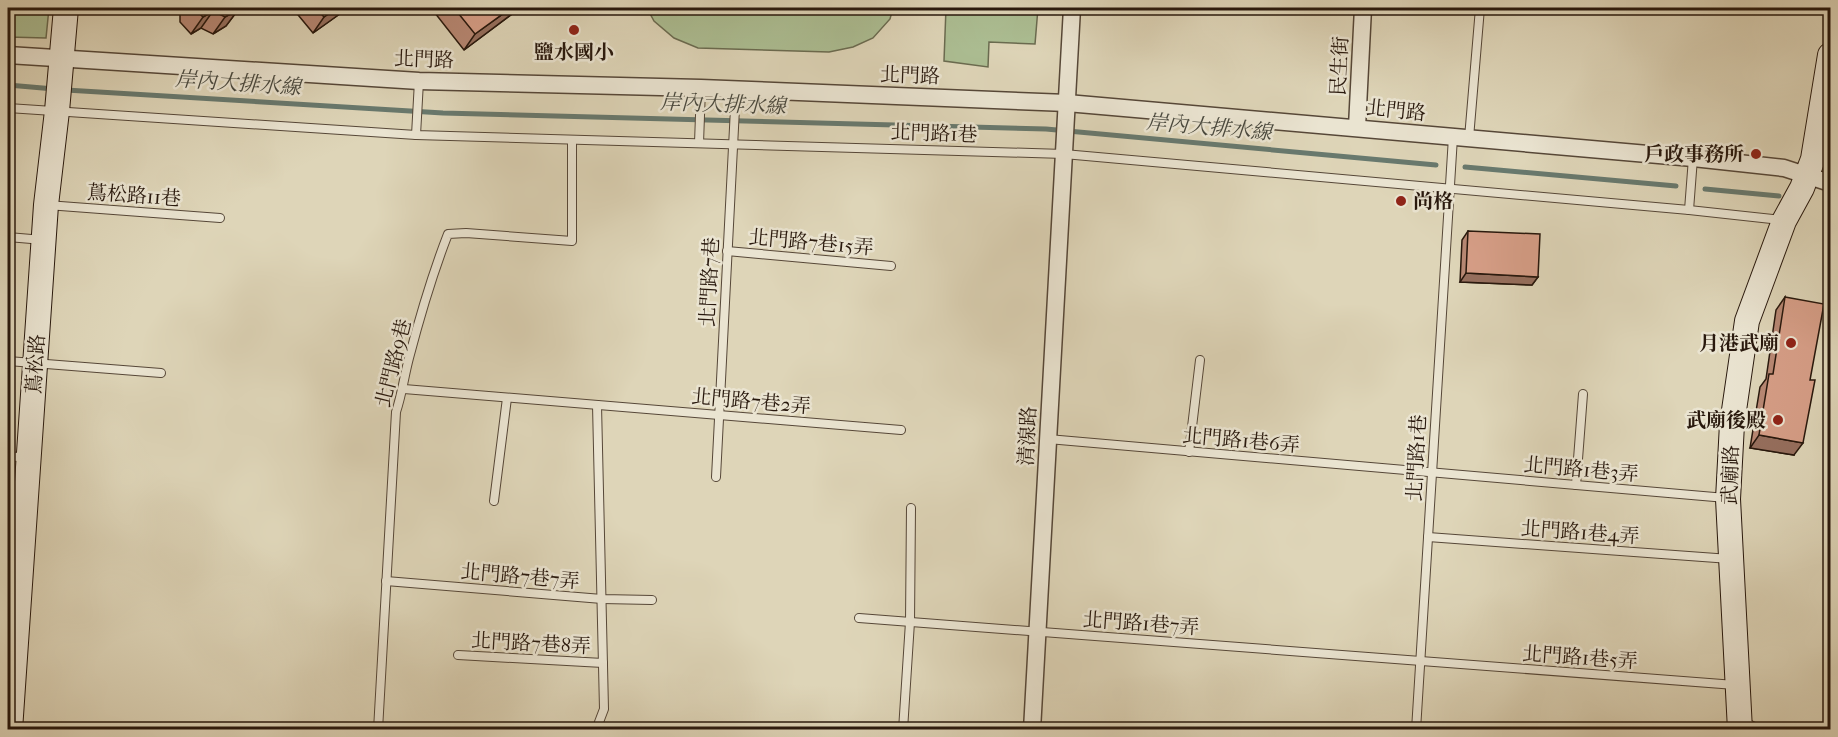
<svg xmlns="http://www.w3.org/2000/svg" width="1838" height="737" font-family="'IM FELL French Canon','Noto Serif TC',serif">
  <style>
    .green { fill: #acbe93; stroke: #6a6b50; stroke-width: 1.5 }
    .lines { fill: none; stroke-linecap: round; stroke-linejoin: round }
    .stream { stroke: #68796e; stroke-width: 5 }
    .lane-casing { stroke: #564738; stroke-width: 10 }
    .street-casing { stroke: #564738; stroke-width: 19 }
    .secondary-casing { stroke: #28180d; stroke-width: 26 }
    .lane { stroke: #eae4d1; stroke-width: 8 }
    .street { stroke: #eae4d1; stroke-width: 16 }
    .secondary { stroke: #eae4d1; stroke-width: 24 }
    .wall { fill: #b88874; stroke: #28180d; stroke-width: 1.5 }
    .shaded-wall { fill: #966f5e; stroke: #28180d; stroke-width: 1.5 }
    .building { fill: #d69e87; stroke: #28180d; stroke-width: 1.5 }
    .poi-dot { fill: #8f2418; stroke: #eae4d1; stroke-width: 2 }
    .labels { text-anchor: middle; stroke-width: 5; stroke-linejoin: round; paint-order: stroke }
    .poi-label { font-size: 20px; font-weight: bold; fill: #28180d; stroke: #eae4d1; text-anchor: end }
    .street-label { font-size: 20px; fill: #28180d; stroke: #eae4d1 }
    .water-label { font-size: 21px; font-style: italic; fill: #48483e; stroke: #eae4d1 }
  </style>
  <rect width="100%" height="100%" fill="#ded5b8"/>
  <filter id="stains"><feTurbulence type="fractalNoise" baseFrequency=".00333" numOctaves="4"/><feColorMatrix values="0 0 0 0 .2 0 0 0 0 .09 0 0 0 0 .02 0 0 0 .5 -.17"/></filter>
  <radialGradient id="worn" r=".72"><stop offset=".6" stop-color="#630" stop-opacity="0"/><stop offset="1" stop-color="#630" stop-opacity=".3"/></radialGradient>
  <g class="green">
    <polygon points="23,8 49,8 46,38 8,37 8,12"/>
    <polygon points="647,8 893,8 890,19 873,38 853,47 829,52 698,48 674,38 654,21"/>
    <polygon points="946,8 1038,8 1035,44 989,42 988,67 944,61"/>
  </g>
  <g class="lines">
    <g class="stream">
      <polyline points="8,85 54,89"/>
      <polyline points="66,90 443,113 1046,129 1436,165"/>
      <polyline points="1465,167 1676,186"/>
      <polyline points="1705,189 1779,196"/>
    </g>
    <g class="lane-casing">
      <g id="lane">
        <polyline points="8,108 416,135 1064,154 1689,210 1781,220"/>
        <polyline points="416,135 419,81"/>
        <polyline points="1469,138 1480,8"/>
        <polyline points="699,143 701,88"/>
        <polyline points="47,205 220,218"/>
        <polyline points="1689,210 1693,158"/>
        <polyline points="8,237 43,240"/>
        <polyline points="727,251 891,266"/>
        <polyline points="8,361 161,373"/>
        <polyline points="404,389 901,430"/>
        <polyline points="1048,439 1726,498"/>
        <polyline points="1189,452 1200,360"/>
        <polyline points="8,456 28,458"/>
        <polyline points="716,477 736,89"/>
        <polyline points="1576,485 1583,394"/>
        <polyline points="494,501 507,398"/>
        <polyline points="1428,537 1730,559"/>
        <polyline points="386,581 602,599 652,600"/>
        <polyline points="859,618 1735,685"/>
        <polyline points="458,655 603,663"/>
        <polyline points="1742,721 1761,730"/>
        <path d="M 378,730 L 396,412 C 402,394 404,377 409,358 C 420,316 432,275 448,234 L 466,233 L 572,241 L 572,140"/>
        <polyline points="596,730 604,709 597,405"/>
        <polyline points="903,730 910,622 911,508"/>
        <polyline points="1416,730 1453,137"/>
      </g>
    </g>
    <g class="street-casing">
      <g id="street">
        <polyline points="8,55 419,81 701,88 1067,103 1693,158 1784,168 1830,183"/>
        <polyline points="1357,127 1363,8"/>
        <polyline points="1032,730 1072,8"/>
      </g>
    </g>
    <g class="secondary-casing">
      <g id="secondary">
        <polyline points="10,730 46,205 57,111 66,8"/>
        <polyline points="1740,730 1728,499 1732,424 1747,321 1784,221 1802,188 1813,159 1830,55"/>
      </g>
    </g>
    <use href="#lane" class="lane"/>
    <use href="#street" class="street"/>
    <use href="#secondary" class="secondary"/>
  </g>
  <g class="wall">
    <polygon points="168,8 238,8 238,10 226,26 213,34 201,28 191,34 180,22 180,13 173,13"/>
    <polygon points="296,8 348,8 313,33 294,10"/>
    <polygon points="431,8 520,8 464,50"/>
    <polygon points="1468,231 1538,277 1532,285 1460,282 1462,240"/>
    <polygon points="1785,297 1794,455 1750,448 1760,387 1766,379 1776,310"/>
  </g>
  <g class="shaded-wall">
    <polygon points="177,8 184,8 180,13 173,13"/>
    <polygon points="337,8 348,8 313,33 324,17"/>
    <polygon points="511,8 520,8 464,50 475,34"/>
    <polygon points="238,10 226,26 213,34 225,17"/>
    <polygon points="213,11 201,28 191,34 203,17"/>
    <polygon points="1466,273 1538,277 1532,285 1460,282"/>
    <polygon points="1759,435 1803,443 1794,455 1750,448"/>
  </g>
  <g class="building">
    <polygon points="194,8 238,8 238,10 225,17 213,11 203,17"/>
    <polygon points="316,8 337,8 324,17"/>
    <polygon points="454,8 511,8 475,34"/>
    <polygon points="1468,231 1540,234 1538,277 1466,273"/>
    <polygon points="1785,297 1824,304 1810,380 1815,380 1803,443 1759,435 1769,374 1773,374"/>
  </g>
  <g class="poi-dot">
    <circle cx="574" cy="30" r="6"/>
    <circle cx="1756" cy="154" r="6"/>
    <circle cx="1401" cy="201" r="6"/>
    <circle cx="1791" cy="343" r="6"/>
    <circle cx="1778" cy="420" r="6"/>
  </g>
  <g class="labels">
    <g class="poi-label">
      <text x="574" y="59" text-anchor="middle">鹽水國小</text>
      <text x="1744" y="161">戶政事務所</text>
      <text x="1413" y="208" text-anchor="start">尚格</text>
      <text x="1779" y="350">月港武廟</text>
      <text x="1766" y="427">武廟後殿</text>
    </g>
    <g class="street-label">
      <text transform="translate(424 59) rotate(2)" y="7">北門路</text>
      <text transform="translate(1339 66) rotate(-87)" y="7">民生街</text>
      <text transform="translate(910 75) rotate(2)" y="7">北門路</text>
      <text transform="translate(1396 110) rotate(6)" y="7">北門路</text>
      <text transform="translate(934 133) rotate(2)" y="7">北門路1巷</text>
      <text transform="translate(134 195) rotate(4)" y="7">蔦松路11巷</text>
      <text transform="translate(811 242) rotate(5)" y="7">北門路7巷15弄</text>
      <text transform="translate(709 282) rotate(-87)" y="7">北門路7巷</text>
      <text transform="translate(393 363) rotate(-76)" y="7">北門路9巷</text>
      <text transform="translate(35 364) rotate(-86)" y="7">蔦松路</text>
      <text transform="translate(751 401) rotate(5)" y="7">北門路7巷2弄</text>
      <text transform="translate(1027 436) rotate(-87)" y="7">清湶路</text>
      <text transform="translate(1241 440) rotate(5)" y="7">北門路1巷6弄</text>
      <text transform="translate(1416 458) rotate(-87)" y="7">北門路1巷</text>
      <text transform="translate(1581 469) rotate(5)" y="7">北門路1巷3弄</text>
      <text transform="translate(1730 475) rotate(-88)" y="7">武廟路</text>
      <text transform="translate(1580 532) rotate(4)" y="7">北門路1巷4弄</text>
      <text transform="translate(520 576) rotate(5)" y="7">北門路7巷7弄</text>
      <text transform="translate(1141 623) rotate(4)" y="7">北門路1巷7弄</text>
      <text transform="translate(531 643) rotate(3)" y="7">北門路7巷8弄</text>
      <text transform="translate(1580 657) rotate(4)" y="7">北門路1巷5弄</text>
    </g>
    <g class="water-label">
      <text transform="translate(238 83) rotate(4)" y="7">岸內大排水線</text>
      <text transform="translate(723 104) rotate(2)" y="7">岸內大排水線</text>
      <text transform="translate(1209 127) rotate(5)" y="7">岸內大排水線</text>
    </g>
  </g>
  <rect width="1838" height="737" fill="none" stroke="#ded5b8" stroke-width="30"/>
  <rect x="9" y="9" width="1820" height="719" fill="none" stroke="#28180d" stroke-width="3"/>
  <rect x="15" y="15" width="1808" height="707" fill="none" stroke="#28180d" stroke-width="1.5"/>
  <rect width="100%" height="100%" filter="url(#stains)"/>
  <rect width="100%" height="100%" fill="url(#worn)"/>
</svg>
